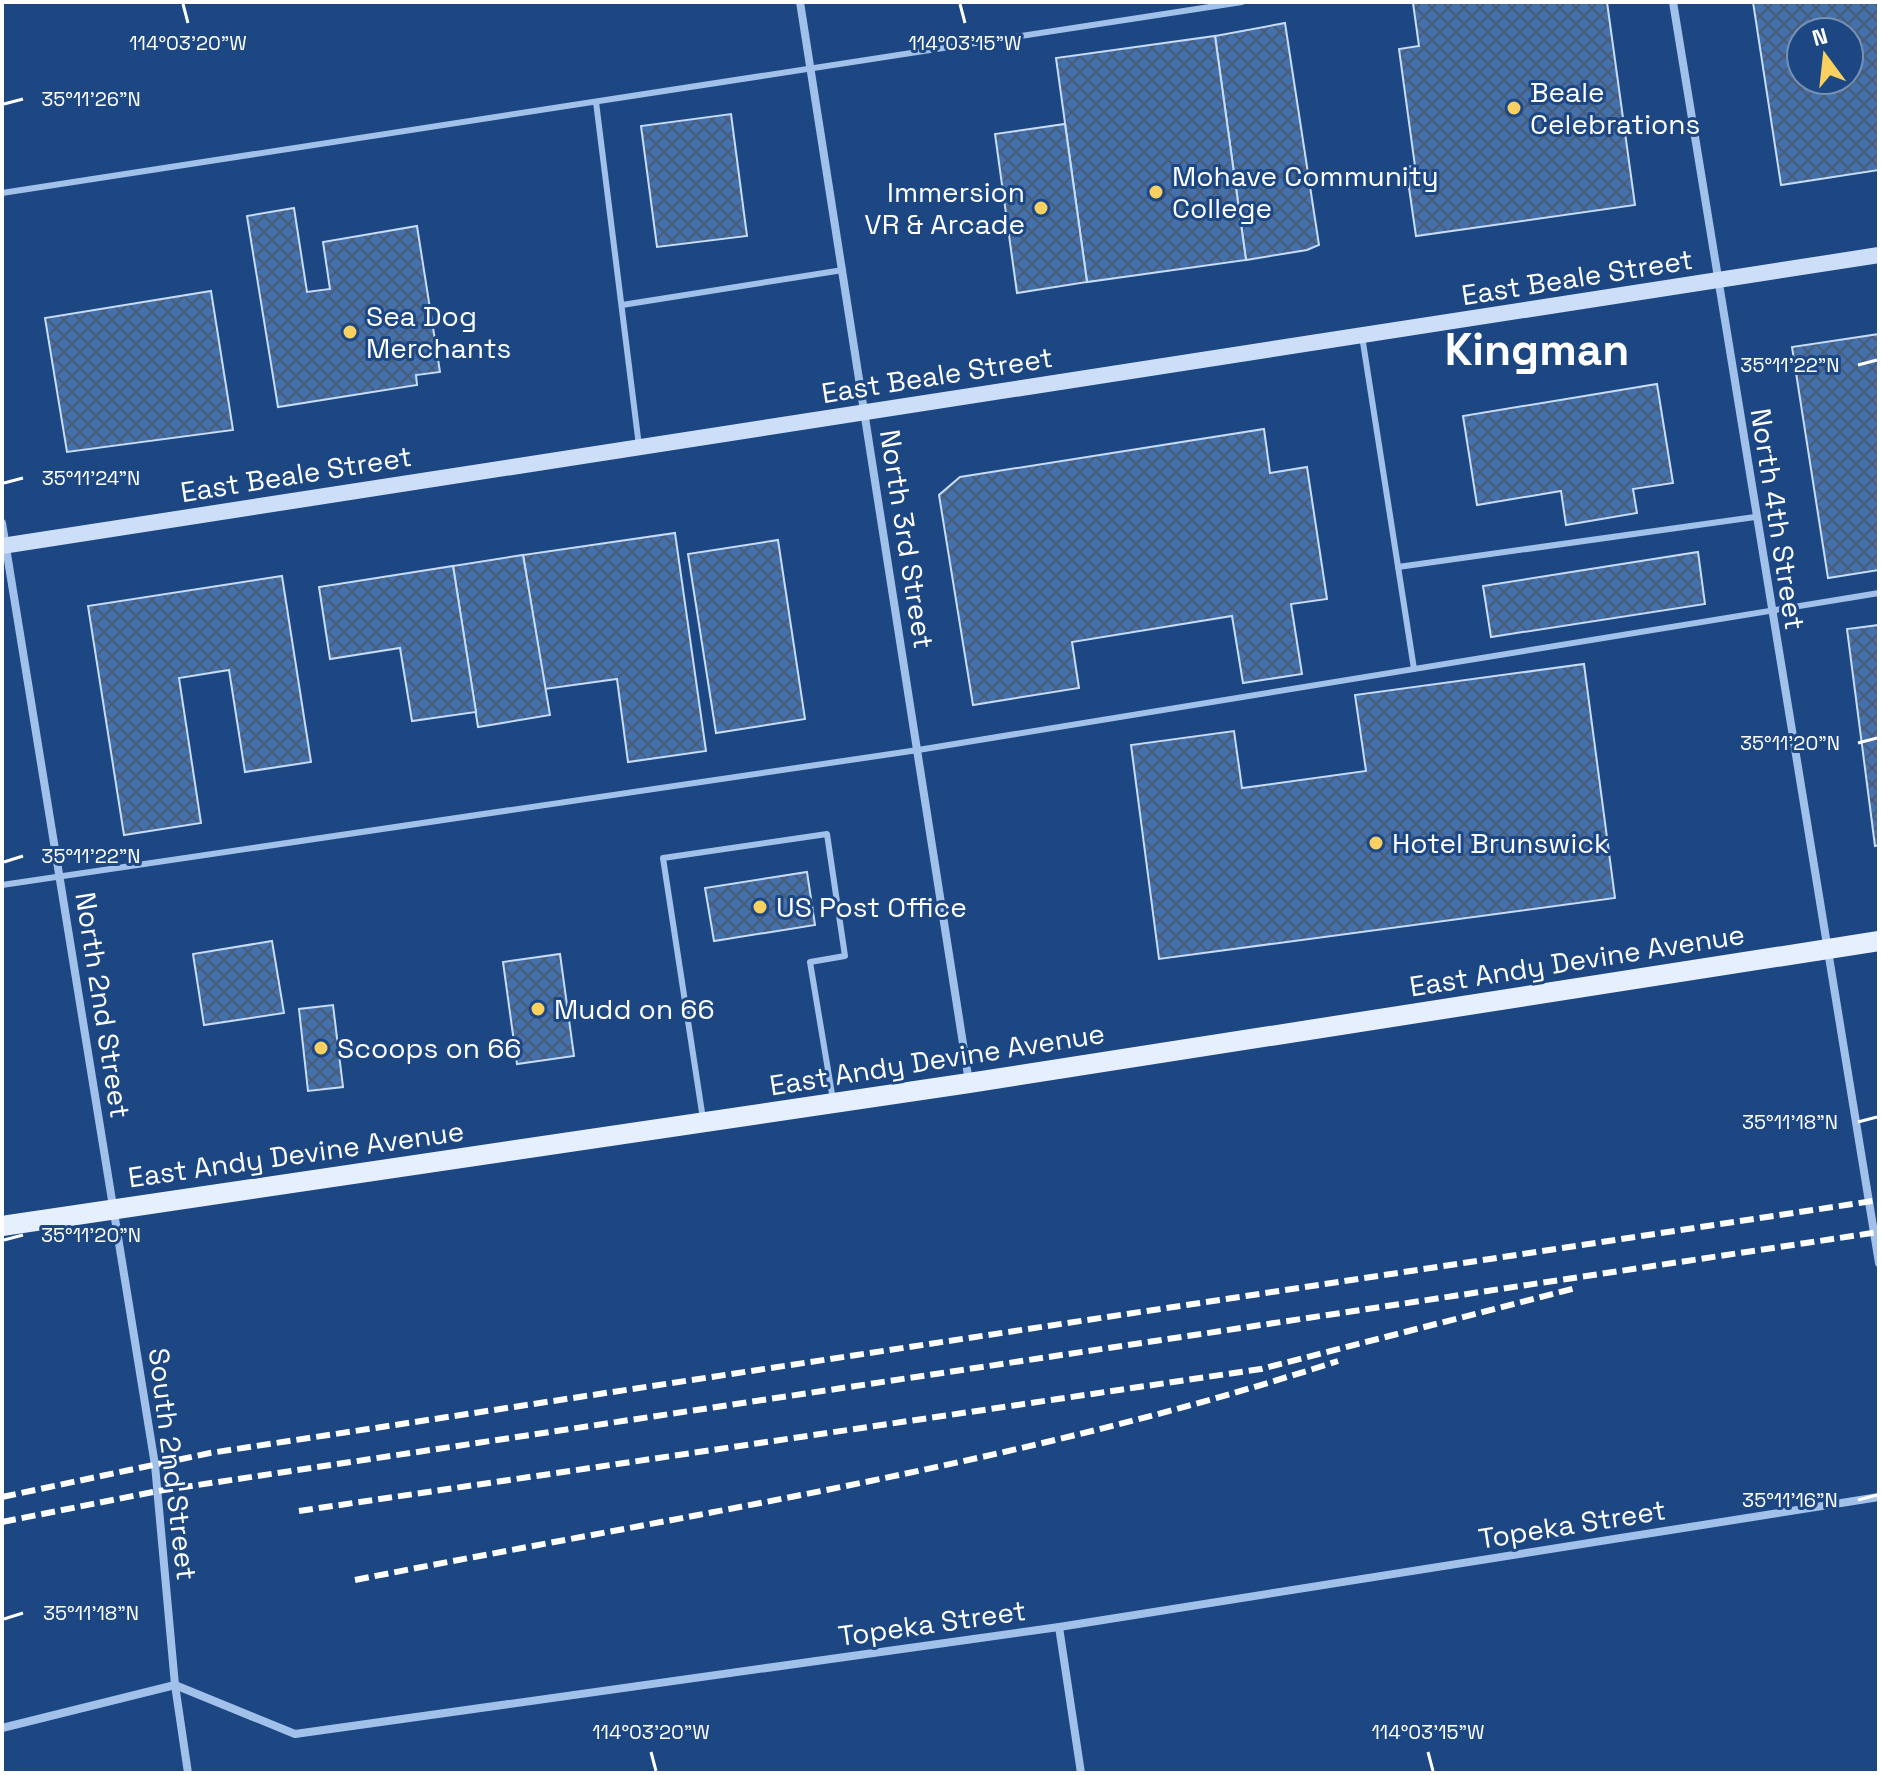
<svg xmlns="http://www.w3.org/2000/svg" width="1881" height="1775" font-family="'Space Grotesk',sans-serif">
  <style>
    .building { fill: url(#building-cross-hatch); stroke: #c6dcf8; stroke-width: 2; fill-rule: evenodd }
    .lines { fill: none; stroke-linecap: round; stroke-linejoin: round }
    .lane { stroke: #a2c1ea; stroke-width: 6 }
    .street { stroke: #a2c1ea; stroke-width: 8 }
    .secondary { stroke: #cddff8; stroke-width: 16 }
    .primary { stroke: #e6effe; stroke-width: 20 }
    .rail { stroke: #fff; stroke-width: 6; stroke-dasharray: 14 6; stroke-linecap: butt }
    .ticks { fill: none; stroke: #fff; stroke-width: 3 }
    .poi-dot { fill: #fad160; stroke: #1c4783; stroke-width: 3 }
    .labels { text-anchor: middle; stroke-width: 6; stroke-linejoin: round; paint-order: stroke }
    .poi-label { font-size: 28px; fill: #fff; stroke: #1c4783; text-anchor: start }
    .street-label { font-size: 28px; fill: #fff; stroke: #1c4783 }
    .town-label { font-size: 44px; font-weight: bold; fill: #fff; stroke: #1c4783 }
    .ticks-label { font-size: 20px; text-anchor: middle; fill: #fff; stroke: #1c4783; stroke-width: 6; stroke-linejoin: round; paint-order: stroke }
  </style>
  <defs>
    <pattern id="building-cross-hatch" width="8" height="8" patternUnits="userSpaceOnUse" patternTransform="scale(2)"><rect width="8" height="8" fill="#4470ac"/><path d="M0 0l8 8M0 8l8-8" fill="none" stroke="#485c77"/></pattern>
  </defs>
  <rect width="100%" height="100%" fill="#1c4783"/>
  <g class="building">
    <polygon points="1607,2 1635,205 1416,236 1406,167 1415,166 1399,49 1419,46 1413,3"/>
    <path d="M 1753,2 L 1879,2 L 1879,170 L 1781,185 ZM 1801,32 L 1849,32 L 1849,80 L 1801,80 Z"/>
    <polygon points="1285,23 1319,245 1307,250 1246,260 1215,36"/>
    <polygon points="1215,36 1246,260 1087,282 1056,58"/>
    <polygon points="731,114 747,236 657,247 641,126"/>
    <polygon points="1065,124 1087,282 1017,293 995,134"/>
    <polygon points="294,208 307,292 330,289 323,242 417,226 440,372 416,375 417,385 278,407 247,216"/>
    <polygon points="211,291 233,430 67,452 45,318"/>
    <polygon points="1879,334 1879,570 1828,578 1792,347"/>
    <polygon points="1657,384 1673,483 1633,489 1637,513 1566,525 1561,491 1477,505 1463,416"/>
    <polygon points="1264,429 1270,473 1307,467 1327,599 1291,604 1302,674 1243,683 1232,616 1072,642 1079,688 973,705 939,495 960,477"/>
    <polygon points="675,533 706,751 628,762 617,679 545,689 523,555"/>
    <polygon points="778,540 805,719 716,733 688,554"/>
    <polygon points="1698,552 1705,604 1491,637 1483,586"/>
    <polygon points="523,555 550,715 478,727 453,566"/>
    <polygon points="453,566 476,712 412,721 400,648 330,659 319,587"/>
    <polygon points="282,576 311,762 245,772 229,670 179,678 201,823 124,835 88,606"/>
    <polygon points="1879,625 1879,845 1875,846 1847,629"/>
    <polygon points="1584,664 1615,898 1159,959 1131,745 1234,731 1242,788 1366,771 1355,695"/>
    <polygon points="807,872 815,925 714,941 705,888"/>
    <polygon points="272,941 284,1013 204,1025 193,954"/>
    <polygon points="560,954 574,1056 517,1064 503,962"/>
    <polygon points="333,1005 343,1087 308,1091 299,1009"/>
  </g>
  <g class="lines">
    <g class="lane">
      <polyline points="596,102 639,446"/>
      <polyline points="2,193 1242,2"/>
      <polyline points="622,305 843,270"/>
      <polyline points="1362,336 1414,669"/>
      <polyline points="1398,567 1755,517"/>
      <polyline points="2,885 918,750 1879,593"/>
      <polyline points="703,1119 663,858 827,834 845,956 810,962 833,1100"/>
    </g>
    <g class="street">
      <polyline points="800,2 969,1082"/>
      <polyline points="1673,2 1879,1263"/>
      <polyline points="2,523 155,1465 175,1685 188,1773"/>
      <polyline points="1059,1627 1081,1773"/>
      <polyline points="2,1728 175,1685 295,1734 1059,1627 1879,1497"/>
    </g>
    <polyline class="secondary" points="2,546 1879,255"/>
    <polyline class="primary" points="2,1226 969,1083 1879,941"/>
    <g class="rail">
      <polyline points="2,1497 210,1453 1879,1200"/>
      <polyline points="299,1511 1261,1369 1576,1288"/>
      <polyline points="2,1522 158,1491 1879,1232"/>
      <path d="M 355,1580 C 684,1515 1019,1465 1338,1361"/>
    </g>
  </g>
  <path class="ticks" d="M 183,4 L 188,23M 960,4 L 965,23M 4,104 L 23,99M 1858,365 L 1877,360M 4,483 L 23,478M 1858,743 L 1877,738M 4,862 L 23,856M 1858,1122 L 1877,1117M 4,1240 L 23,1235M 1858,1500 L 1877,1495M 4,1619 L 23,1613M 651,1752 L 656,1771M 1428,1752 L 1433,1771"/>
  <g class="poi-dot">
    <circle cx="1514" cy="108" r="8"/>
    <circle cx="1156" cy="192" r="8"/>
    <circle cx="1041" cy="208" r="8"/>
    <circle cx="350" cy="332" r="8"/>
    <circle cx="1376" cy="843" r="8"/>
    <circle cx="760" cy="907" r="8"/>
    <circle cx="538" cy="1009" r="8"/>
    <circle cx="321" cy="1048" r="8"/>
  </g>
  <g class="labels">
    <g class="poi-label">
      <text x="1530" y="102">Beale<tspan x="1530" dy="32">Celebrations</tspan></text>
      <text x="1172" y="186">Mohave Community<tspan x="1172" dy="32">College</tspan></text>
      <text x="1025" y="202" text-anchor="end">Immersion<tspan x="1025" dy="32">VR &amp; Arcade</tspan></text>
      <text x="366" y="326">Sea Dog<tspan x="366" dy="32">Merchants</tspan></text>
      <text x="1392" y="853">Hotel Brunswick</text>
      <text x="776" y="917">US Post Office</text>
      <text x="554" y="1019">Mudd on 66</text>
      <text x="337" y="1058">Scoops on 66</text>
    </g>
    <g class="street-label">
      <text transform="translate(1577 277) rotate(-9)" y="10">East Beale Street</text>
      <text transform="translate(937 375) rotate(-9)" y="10">East Beale Street</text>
      <text transform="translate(296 474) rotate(-9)" y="10">East Beale Street</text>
      <text transform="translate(1778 519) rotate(81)" y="10">North 4th Street</text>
      <text transform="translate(907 539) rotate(81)" y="10">North 3rd Street</text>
      <text transform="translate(1577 960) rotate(-9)" y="10">East Andy Devine Avenue</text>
      <text transform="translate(103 1005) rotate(81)" y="10">North 2nd Street</text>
      <text transform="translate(937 1059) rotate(-9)" y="10">East Andy Devine Avenue</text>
      <text transform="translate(296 1154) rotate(-8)" y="10">East Andy Devine Avenue</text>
      <text transform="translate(173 1464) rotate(83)" y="10">South 2nd Street</text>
      <text transform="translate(1572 1524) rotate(-9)" y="10">Topeka Street</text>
      <text transform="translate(932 1623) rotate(-8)" y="10">Topeka Street</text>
    </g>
    <g class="town-label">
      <text x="1537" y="365">Kingman</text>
    </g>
  </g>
  <g class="ticks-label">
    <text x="188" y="50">114°03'20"W</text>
    <text x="965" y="50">114°03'15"W</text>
    <text x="91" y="106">35°11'26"N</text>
    <text x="1790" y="372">35°11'22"N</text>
    <text x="91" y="485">35°11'24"N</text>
    <text x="1790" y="750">35°11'20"N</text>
    <text x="91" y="863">35°11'22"N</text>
    <text x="1790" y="1129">35°11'18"N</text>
    <text x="91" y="1242">35°11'20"N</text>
    <text x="1790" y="1507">35°11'16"N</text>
    <text x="91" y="1620">35°11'18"N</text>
    <text x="651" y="1739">114°03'20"W</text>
    <text x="1428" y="1739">114°03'15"W</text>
  </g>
  <rect width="1881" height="1775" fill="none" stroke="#ffffff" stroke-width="8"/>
  <g transform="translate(1825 56) rotate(345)"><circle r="38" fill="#1c4783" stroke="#7791b5" stroke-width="2"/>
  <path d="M0-6L14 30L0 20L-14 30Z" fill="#fad160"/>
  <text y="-12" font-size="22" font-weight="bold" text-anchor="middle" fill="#ffffff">N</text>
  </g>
</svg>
